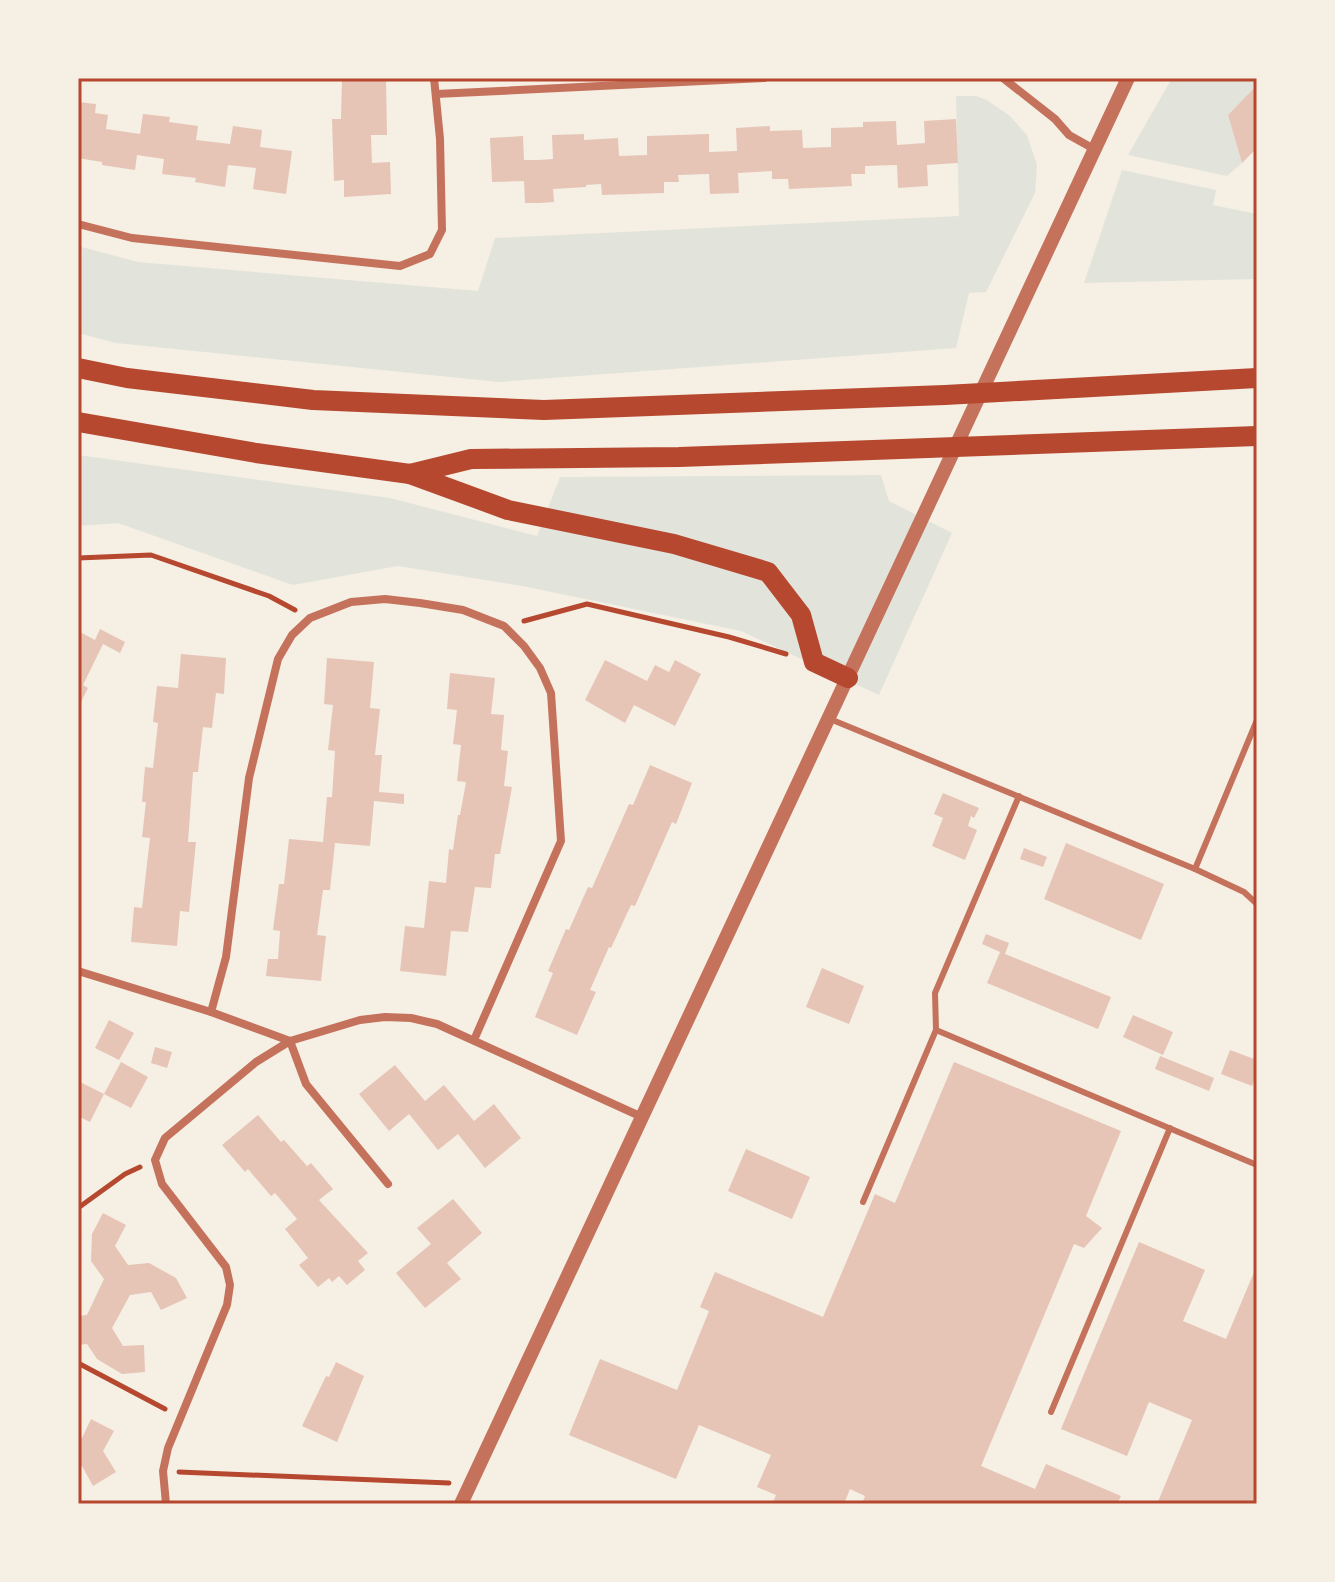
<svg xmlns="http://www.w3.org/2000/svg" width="1335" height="1582" font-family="'IBM Plex Serif',serif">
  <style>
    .green { fill: #e2e4dc }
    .building { fill: #e6c5b7 }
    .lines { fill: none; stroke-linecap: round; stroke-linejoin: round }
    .path { stroke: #b5482f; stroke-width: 5 }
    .service { stroke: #c5725c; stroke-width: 6 }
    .minor { stroke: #c5725c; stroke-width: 8 }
    .tertiary { stroke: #c5725c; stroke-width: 14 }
    .primary { stroke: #b5482f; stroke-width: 20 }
    .neatline { fill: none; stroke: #b5482f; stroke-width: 3 }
  </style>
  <rect width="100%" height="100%" fill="#f6efe4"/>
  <g class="green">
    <polygon points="1172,78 1257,78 1257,85 1228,115 1242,163 1227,176 1128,155"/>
    <polygon points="956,96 976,96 987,100 1010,116 1027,135 1037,165 1035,193 986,292 969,293 956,348 499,382 116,343 78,333 78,246 138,262 478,291 495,238 959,216"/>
    <polygon points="1122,170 1216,190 1213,205 1257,214 1257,279 1084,283"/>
    <polygon points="78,455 390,498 537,536 560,477 881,475 889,501 952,533 879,695 741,631 522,586 398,566 293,585 118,523 78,526"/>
  </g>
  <g class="building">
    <polygon points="342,78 386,78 387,135 371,135 372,163 390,162 391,194 344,197 344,180 334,181 332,119 341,119"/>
    <polygon points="1257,85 1257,148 1242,163 1228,115"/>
    <polygon points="78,102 96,104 95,113 108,115 106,129 140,134 143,114 170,117 169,122 198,126 196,140 230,144 233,126 262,130 260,147 292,151 286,194 253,189 256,168 228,165 225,187 195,182 196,178 162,174 164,159 137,155 135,170 102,165 102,162 78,158"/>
    <polygon points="956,119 958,163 927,165 928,186 898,188 897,165 865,166 865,174 851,174 852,186 789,189 788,179 772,179 772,171 738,173 739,193 710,194 709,174 678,175 679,182 664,182 664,193 602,195 601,184 586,185 586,187 553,189 554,202 540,203 525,203 524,181 492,182 490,138 523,136 524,160 538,160 553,159 552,135 584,134 584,140 618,138 619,156 647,155 647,136 709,134 709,152 737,151 736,128 770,126 770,131 802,130 803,148 831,147 831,128 863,127 863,122 896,121 897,145 925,143 924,121"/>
    <polygon points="100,629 125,642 120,653 103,644 83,685 88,688 78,708 78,631 95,640"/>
    <polygon points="181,654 226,658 224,694 216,693 212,728 203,727 198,772 193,772 188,842 196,842 189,912 180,911 177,946 131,942 134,907 142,908 150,838 142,837 146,802 142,802 145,767 153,768 158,723 153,722 157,686 178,688"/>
    <polygon points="327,658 374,662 370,708 380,709 375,755 382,755 379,792 404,794 404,804 374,801 370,846 335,843 330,890 323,890 317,935 326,936 321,981 266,976 268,959 278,959 280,931 273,930 279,884 284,884 289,839 323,842 327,797 332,797 335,751 328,750 333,705 324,704"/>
    <polygon points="605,660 647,681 655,665 669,672 675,660 701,674 675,726 634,705 625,723 585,700"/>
    <polygon points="450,673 495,678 491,714 504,715 501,750 508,751 504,786 512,787 500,854 495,854 491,888 475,887 468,932 451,931 446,976 400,971 405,926 424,928 429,881 446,883 449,849 453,850 458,815 460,815 466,782 457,781 461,745 453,744 457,710 447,709"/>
    <polygon points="650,765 692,783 676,824 672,822 635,906 631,905 611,948 609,947 590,990 596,992 577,1035 535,1017 553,973 548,971 566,929 569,930 588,887 592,888 629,804 633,805"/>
    <polygon points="943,793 979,808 974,818 971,816 968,826 977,830 965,860 932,846 943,818 934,814"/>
    <polygon points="1066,843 1164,884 1141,940 1044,899"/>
    <polygon points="1024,848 1047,857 1043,867 1020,859"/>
    <polygon points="986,934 1009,943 1005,954 1111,997 1098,1029 987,983 1000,952 982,944"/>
    <polygon points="822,968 864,986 849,1024 806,1007"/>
    <polygon points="1133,1015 1173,1032 1163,1055 1123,1037"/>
    <polygon points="109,1020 134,1033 119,1060 95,1048"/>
    <polygon points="155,1047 172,1052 167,1068 151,1063"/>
    <polygon points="1230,1050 1257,1060 1257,1072 1252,1086 1221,1074"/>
    <polygon points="1160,1056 1214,1078 1209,1091 1155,1069"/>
    <polygon points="121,1062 148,1077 131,1108 104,1094"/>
    <polygon points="954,1062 1121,1131 1086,1216 1102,1228 1084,1248 1074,1244 981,1466 1035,1489 1046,1464 1121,1496 1117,1504 862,1504 865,1496 850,1489 844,1504 772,1504 776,1495 757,1487 771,1455 699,1425 676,1479 569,1435 600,1359 677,1390 709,1311 700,1307 715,1272 823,1317 875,1194 895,1203"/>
    <polygon points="395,1065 425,1101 444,1085 474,1121 494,1104 521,1138 485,1168 458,1134 438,1150 409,1114 389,1131 359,1094"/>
    <polygon points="78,1081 104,1094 90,1122 78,1116"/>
    <polygon points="258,1115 281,1142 284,1140 307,1166 311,1163 333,1189 319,1200 368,1253 358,1261 365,1270 347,1285 339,1276 332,1282 329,1278 318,1287 299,1265 308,1258 285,1229 297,1219 275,1193 271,1196 248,1169 245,1172 222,1145"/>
    <polygon points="746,1149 810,1177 792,1219 728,1191"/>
    <polygon points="453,1199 482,1233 447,1263 461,1279 425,1308 396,1273 431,1244 417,1228"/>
    <polygon points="103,1213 126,1225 115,1246 128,1265 149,1263 176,1278 187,1298 161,1310 151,1292 130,1295 112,1328 123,1346 144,1345 145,1372 122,1374 97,1359 87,1344 78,1345 78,1316 87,1315 104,1279 91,1261 92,1234"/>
    <polygon points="1139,1242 1205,1270 1183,1321 1226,1339 1257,1265 1257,1504 1157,1504 1192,1420 1149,1402 1127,1456 1061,1429"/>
    <polygon points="336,1362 364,1376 337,1442 302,1426 326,1376 329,1377"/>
    <polygon points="91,1419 114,1431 103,1451 116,1472 93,1486 82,1466 78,1466 78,1438 82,1438"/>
  </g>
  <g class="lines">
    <g class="path">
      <polyline points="78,558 151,555 269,596 295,610"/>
      <polyline points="524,621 587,604 729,637 786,654"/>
      <polyline points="78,1208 125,1174 140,1167"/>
      <polyline points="78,1363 165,1409"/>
      <polyline points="179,1472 449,1483"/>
    </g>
    <g class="service">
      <polyline points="830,719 1195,869 1257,720"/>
      <polyline points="1019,796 935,993 936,1030 1257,1165"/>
      <polyline points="1195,869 1244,892 1257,904"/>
      <polyline points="863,1202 936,1030"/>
      <polyline points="1051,1412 1170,1128"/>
    </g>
    <g class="minor">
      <polyline points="1003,78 1055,119 1069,135 1094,149"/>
      <polyline points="436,94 764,78"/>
      <polyline points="78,224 132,238 400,266 430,254 442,230 440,139 434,78"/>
      <polyline points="78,971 211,1012 290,1041 360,1020 385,1017 411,1018 437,1024 642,1117"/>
      <polyline points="211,1012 226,957 249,778 278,659 292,635 310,618 351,602 385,599 420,603 463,610 504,626 524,646 540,668 551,693 561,841 474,1040"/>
      <polyline points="166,1504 163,1471 168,1448 227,1305 230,1285 226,1267 162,1184 155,1160 165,1138 256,1062 290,1041 306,1084 388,1184"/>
    </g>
    <polyline class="tertiary" points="461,1504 1128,78"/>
    <g class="primary">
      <polyline points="78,368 127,378 313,400 544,410 945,395 1257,378"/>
      <polyline points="78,422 256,453 410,474 471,459 679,457 1257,436"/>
      <polyline points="410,474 508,510 674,544 768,572 801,615 814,662 848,678"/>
    </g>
  </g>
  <rect width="1335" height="1582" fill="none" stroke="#f6efe4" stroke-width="160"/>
  <rect x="80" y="80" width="1175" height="1422" class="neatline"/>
</svg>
